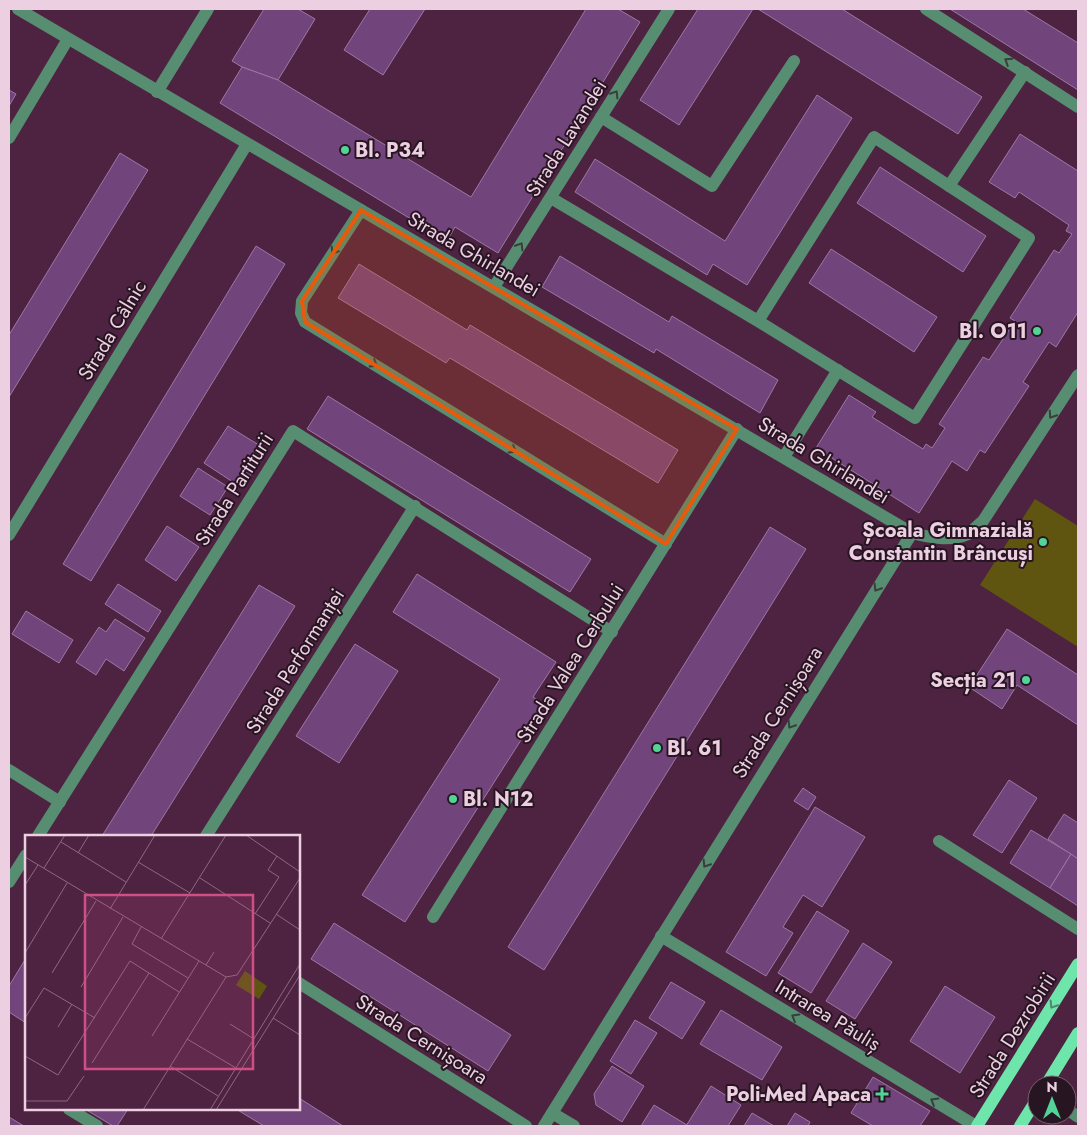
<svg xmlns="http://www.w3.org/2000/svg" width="1087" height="1135" font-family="Jost,sans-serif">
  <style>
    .green { fill: #605510 }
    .building { fill: #72447c; stroke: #9b78a4 }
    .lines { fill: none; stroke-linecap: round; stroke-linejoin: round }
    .minor { stroke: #578d70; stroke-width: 12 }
    .major { stroke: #6ee5aa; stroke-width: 12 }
    .oneway { stroke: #383f3d }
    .oneway2 { stroke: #4e876d }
    .marked { fill: #e8590c; fill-opacity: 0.2; stroke: #e8590c; stroke-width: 4; stroke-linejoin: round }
    .poi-dot { fill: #52d397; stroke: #281522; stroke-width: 2 }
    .labels { text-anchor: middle; stroke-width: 4; stroke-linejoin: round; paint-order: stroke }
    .street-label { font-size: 20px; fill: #ecd0e2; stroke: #281522 }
    .poi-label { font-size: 20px; font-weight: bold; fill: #ecd0e2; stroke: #281522; text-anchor: end }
    .inset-road { fill: none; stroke: #8d6881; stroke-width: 1 }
    .view { fill: #cf4f84; fill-opacity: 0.15; stroke: #cf4f84; stroke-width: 2.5 }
    .inset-edge { fill: none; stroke: #ecd0e2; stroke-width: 2.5 }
  </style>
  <rect width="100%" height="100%" fill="#4e2341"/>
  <polygon class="green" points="1035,499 1078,526 1078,647 980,585"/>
  <g class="building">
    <polygon points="264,9 298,9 315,19 278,80 242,67 232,61"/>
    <polygon points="370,9 425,9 383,75 344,50"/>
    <polygon points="586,9 618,9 640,22 498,253 455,227 447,241 220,103 242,67 278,80 471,197"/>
    <polygon points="698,9 753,9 679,125 640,100"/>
    <polygon points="758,9 842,9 982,97 958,134"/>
    <polygon points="950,9 1023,9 1078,43 1078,90"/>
    <polygon points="9,90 16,94 9,106"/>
    <polygon points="817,95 852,118 747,285 713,264 707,275 575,192 595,159 725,241"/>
    <polygon points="1020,134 1078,171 1078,312 1056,347 1049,342 1023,382 1029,386 985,453 980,450 967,471 952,461 919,513 816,448 849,395 876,412 872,417 923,449 926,444 932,448 945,428 939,424 983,357 989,360 1015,321 1010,318 1054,250 1059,253 1072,234 1066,231 1069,225 1019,192 1015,198 989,182"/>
    <polygon points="120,153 148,170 9,397 9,335"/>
    <polygon points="880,167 986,236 963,272 857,203"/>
    <polygon points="256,246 285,264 91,581 63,564"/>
    <polygon points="831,249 937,317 914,352 809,283"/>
    <polygon points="560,256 669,322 672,316 778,380 760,413 656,349 654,353 542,287"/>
    <polygon points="359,264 467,330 470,325 678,450 658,483 450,358 446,363 338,298"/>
    <polygon points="328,396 591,559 570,592 307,429"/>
    <polygon points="228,426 267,450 242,488 204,463"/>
    <polygon points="198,468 228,487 210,515 180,496"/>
    <polygon points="167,526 199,547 176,581 145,560"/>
    <polygon points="770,527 806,549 544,970 508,947"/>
    <polygon points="417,574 556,662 533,697 544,704 405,922 362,895 500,679 393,612"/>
    <polygon points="118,584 161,611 148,632 105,604"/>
    <polygon points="259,585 295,606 151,836 102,836"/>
    <polygon points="26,611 73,640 59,663 12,634"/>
    <polygon points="115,619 145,638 124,671 106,659 96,675 76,662 99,627 106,632"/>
    <polygon points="1007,629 1078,675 1078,725 1017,685 1002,709 969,687"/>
    <polygon points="355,644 398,671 339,763 296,736"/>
    <polygon points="1009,780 1037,798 1002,853 973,835"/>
    <polygon points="803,788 816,797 808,810 794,801"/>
    <polygon points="815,807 865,837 822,907 803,895 783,927 793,933 766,976 726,952"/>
    <polygon points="1064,814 1078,823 1078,859 1048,839"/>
    <polygon points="1031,830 1071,854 1050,888 1010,863"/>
    <polygon points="1071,854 1078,859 1078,906 1050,888"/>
    <polygon points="817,911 849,931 811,993 778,973"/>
    <polygon points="334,923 511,1035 488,1071 311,959"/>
    <polygon points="863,943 892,962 855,1019 826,1001"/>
    <polygon points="26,958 26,1023 9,1012 9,986"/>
    <polygon points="671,982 705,1002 682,1039 649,1018"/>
    <polygon points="945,986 995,1017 960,1073 910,1041"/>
    <polygon points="721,1010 782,1047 762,1080 700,1044"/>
    <polygon points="635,1020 657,1033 631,1074 610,1061"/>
    <polygon points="612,1066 644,1086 622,1122 596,1105 594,1094"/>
    <polygon points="873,1077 930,1111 920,1126 873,1126 851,1113"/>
    <polygon points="711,1086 741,1105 728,1126 686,1126"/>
    <polygon points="299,1098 343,1126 264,1126 236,1109 299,1109"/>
    <polygon points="654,1105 687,1125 686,1126 641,1126"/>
    <polygon points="85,1109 128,1109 117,1126 113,1126"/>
    <polygon points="752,1113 774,1126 744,1126"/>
    <polygon points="795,1113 810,1122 808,1126 787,1126"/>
    <polygon points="9,1117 24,1126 9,1126"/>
  </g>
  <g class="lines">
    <g class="minor">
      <polyline points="18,9 912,533"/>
      <polyline points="926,9 1078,107"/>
      <polyline points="157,92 208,9"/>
      <polyline points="601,117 712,186 794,61"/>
      <polyline points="9,138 68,39"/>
      <polyline points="949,186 1025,72"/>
      <polyline points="551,198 758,321 915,418 1029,238 874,137 758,321"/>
      <polyline points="361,210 302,301 301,313 305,322 666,544"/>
      <polyline points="494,287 669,9"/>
      <polyline points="784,457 838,370"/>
      <polyline points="9,535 247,144"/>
      <polyline points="9,770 60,802"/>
      <polyline points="38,836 293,431 612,632"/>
      <polyline points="206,836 415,506"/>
      <polyline points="939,841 1078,929"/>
      <polyline points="9,882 26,855"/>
      <polyline points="433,917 737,429"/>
      <polyline points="661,936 976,1126"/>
      <polyline points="299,983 526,1126"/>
      <polyline points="69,1109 97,1126"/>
      <polyline points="1067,1109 1078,1117"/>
      <polyline points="552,1113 574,1126"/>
      <path d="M 544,1126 L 912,533 C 928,537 951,542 968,534 C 973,531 978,525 983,521 L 1078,375"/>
    </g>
    <g class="major">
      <polyline points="1046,1085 1078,1033"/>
      <polyline points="977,1126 1078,964"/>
      <polyline points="1020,1126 1037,1099"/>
    </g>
  </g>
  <defs><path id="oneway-chevron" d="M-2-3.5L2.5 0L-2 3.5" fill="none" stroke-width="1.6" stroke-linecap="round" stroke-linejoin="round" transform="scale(1.25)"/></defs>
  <g class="oneway">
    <use href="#oneway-chevron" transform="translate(1008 61) rotate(-147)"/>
    <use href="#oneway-chevron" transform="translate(615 94) rotate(-58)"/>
    <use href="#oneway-chevron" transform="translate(520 246) rotate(-58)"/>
    <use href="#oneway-chevron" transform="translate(334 251) rotate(123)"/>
    <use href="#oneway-chevron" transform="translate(374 364) rotate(32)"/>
    <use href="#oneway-chevron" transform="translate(1052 415) rotate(123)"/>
    <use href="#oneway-chevron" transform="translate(513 450) rotate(32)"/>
    <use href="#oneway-chevron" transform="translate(877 588) rotate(122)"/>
    <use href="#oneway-chevron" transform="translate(791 725) rotate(122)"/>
    <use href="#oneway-chevron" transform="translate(706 864) rotate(122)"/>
    <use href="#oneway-chevron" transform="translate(795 1017) rotate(-149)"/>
    <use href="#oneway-chevron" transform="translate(934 1101) rotate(-149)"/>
  </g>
  <use class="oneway2" href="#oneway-chevron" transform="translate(1053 1005) rotate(122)"/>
  <path class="marked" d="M 361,210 L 737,429 L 666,544 L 305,322 L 302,301 Z"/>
  <g class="poi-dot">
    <circle cx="345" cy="150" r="5"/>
    <circle cx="1037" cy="331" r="5"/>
    <circle cx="1043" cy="542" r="5"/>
    <circle cx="1026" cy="680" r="5"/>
    <circle cx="657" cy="748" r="5"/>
    <circle cx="453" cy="799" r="5"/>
    <path d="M879.5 1086.5h5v5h5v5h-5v5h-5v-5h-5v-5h5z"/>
  </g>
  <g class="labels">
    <g class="street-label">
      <text transform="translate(566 138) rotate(-58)" y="7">Strada Lavandei</text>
      <text transform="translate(474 254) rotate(30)" y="7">Strada Ghirlandei</text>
      <text transform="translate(112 330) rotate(-59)" y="7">Strada Câlnic</text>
      <text transform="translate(824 460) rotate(31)" y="7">Strada Ghirlandei</text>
      <text transform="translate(234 489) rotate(-58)" y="7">Strada Partiturii</text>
      <text transform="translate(295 661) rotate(-58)" y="7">Strada Performanței</text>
      <text transform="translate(570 663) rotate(-58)" y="7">Strada Valea Cerbului</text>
      <text transform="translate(777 712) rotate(-58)" y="7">Strada Cernișoara</text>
      <text transform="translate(828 1015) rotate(31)" y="7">Intrarea Păuliș</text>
      <text transform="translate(1012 1035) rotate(-58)" y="7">Strada Dezrobirii</text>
      <text transform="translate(422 1039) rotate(32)" y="7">Strada Cernișoara</text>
    </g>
    <g class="poi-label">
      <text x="355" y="157" text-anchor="start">Bl. P34</text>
      <text x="1027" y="338">Bl. O11</text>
      <text x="1033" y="537">Școala Gimnazială<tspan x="1033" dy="23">Constantin Brâncuși</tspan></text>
      <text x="1016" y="687">Secția 21</text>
      <text x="667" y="755" text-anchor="start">Bl. 61</text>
      <text x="463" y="806" text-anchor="start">Bl. N12</text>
      <text x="871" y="1101">Poli-Med Apaca</text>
    </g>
  </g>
  <g transform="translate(25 835)">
    <rect width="275" height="275" fill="#4e2341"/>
    <path d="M 220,136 L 242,151 L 234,164 L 211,150 Z" fill="#605510"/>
    <path class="inset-road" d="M 221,0 L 275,37M 36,7 L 101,47M 53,18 L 64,0M 0,22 L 201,142M 113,27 L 165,58M 19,33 L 40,0M 175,43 L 245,88M 0,50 L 13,30M 85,74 L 130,0M 230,79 L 254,42 L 243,35 L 252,21M 251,79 L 275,95M 116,92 L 107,109 L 163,143M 136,104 L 201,0M 0,118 L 42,48M 181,130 L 189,117M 27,138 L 71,66M 56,152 L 98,82M 0,183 L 19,153 L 70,183M 248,183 L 275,200M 205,189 L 229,204M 33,192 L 47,169M 127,201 L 174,126M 162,204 L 211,233M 0,221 L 33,240 L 105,126 L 154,157M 67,228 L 124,138M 145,231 L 193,261M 0,266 L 42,266 L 59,241M 118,275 L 201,142 L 212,140 L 275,43M 185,275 L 275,129M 191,275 L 275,140"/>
    <path class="view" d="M 60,60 L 228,60 L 228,234 L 60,234 Z"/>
    <rect width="275" height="275" class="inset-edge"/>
  </g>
  <rect width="1087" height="1135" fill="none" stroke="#ecd0e2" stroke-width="20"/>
  <g transform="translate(1052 1100)"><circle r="24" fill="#281522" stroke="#76606f"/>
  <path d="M0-4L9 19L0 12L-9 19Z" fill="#52d397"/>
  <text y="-8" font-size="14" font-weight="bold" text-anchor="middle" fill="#ecd0e2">N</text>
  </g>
</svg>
